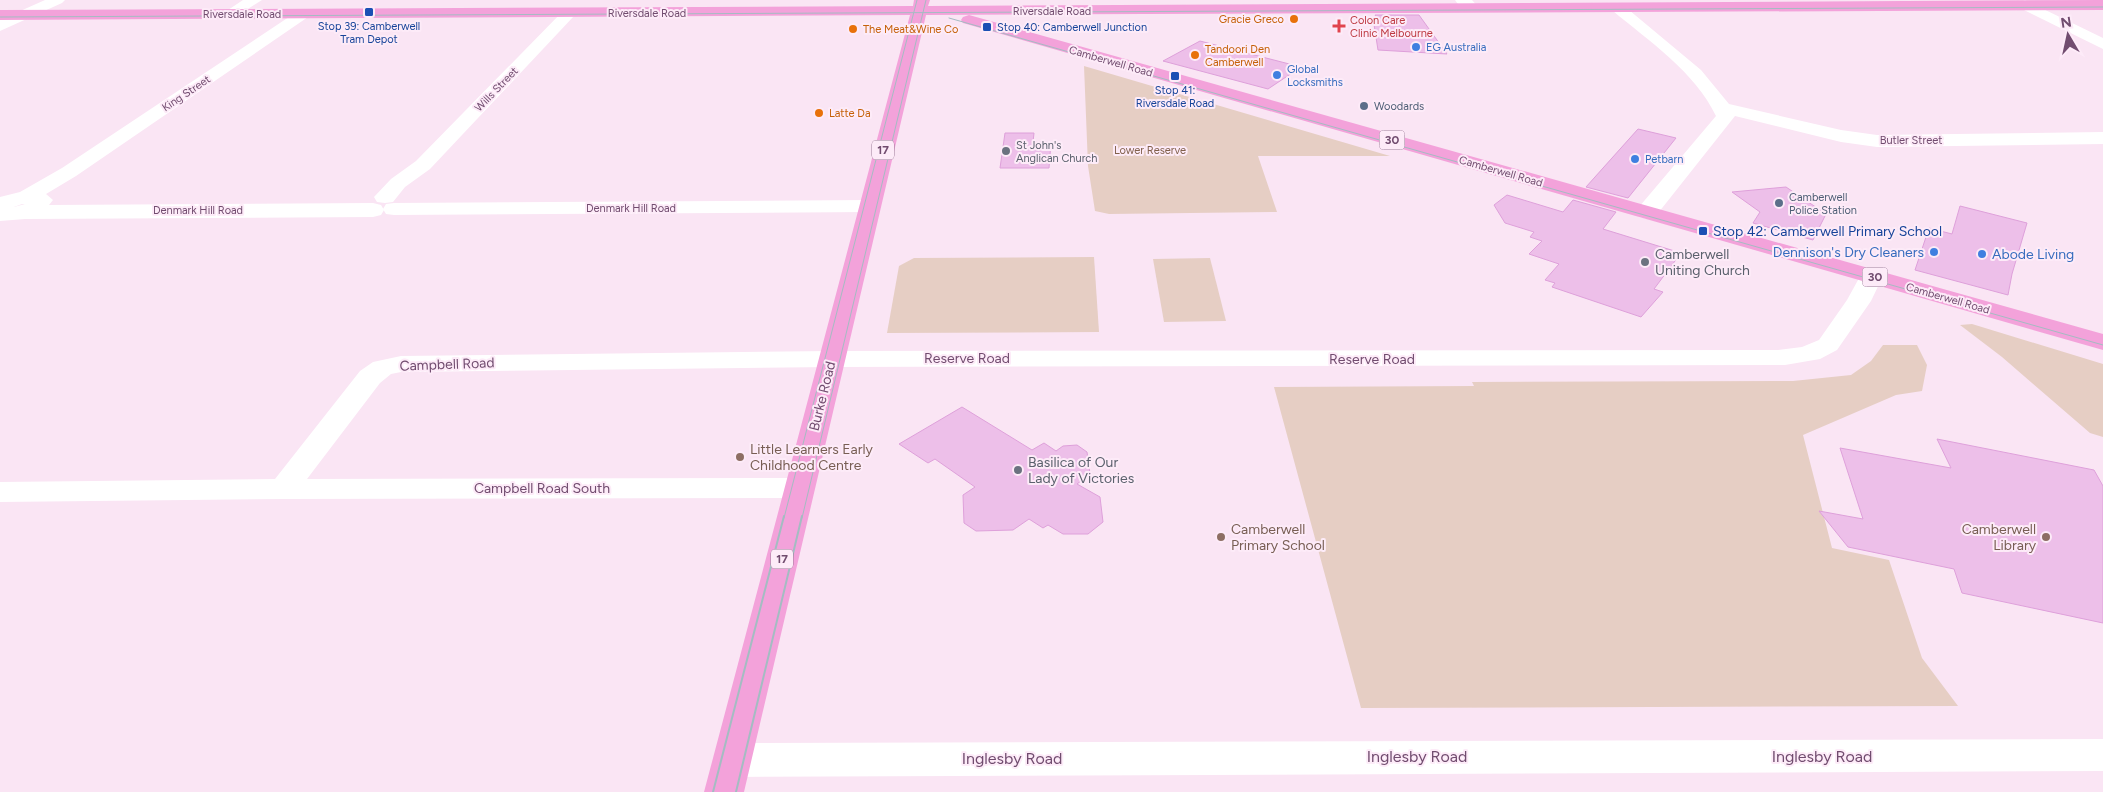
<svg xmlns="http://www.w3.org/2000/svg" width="2103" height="792" font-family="Figtree,sans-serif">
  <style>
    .green { fill: #e6cec4 }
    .building { fill: #edbfe9; stroke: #dea0da }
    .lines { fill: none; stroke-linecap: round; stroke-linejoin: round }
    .minor { fill: #fff; fill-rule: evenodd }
    .major { fill: #f3a2da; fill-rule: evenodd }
    .tram-far1 { stroke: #a4bcc2; stroke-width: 1 }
    .tram { stroke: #a4bcc2; stroke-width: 2 }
    .transit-dot { fill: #1a4fb4; stroke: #fdebf8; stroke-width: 2 }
    .food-dot { fill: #e8710a; stroke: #fdebf8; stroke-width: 2 }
    .health-dot { fill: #e0444e; stroke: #fdebf8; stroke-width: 2 }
    .shop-dot { fill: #3f7fe0; stroke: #fdebf8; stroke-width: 2 }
    .service-dot { fill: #5c6f8a; stroke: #fdebf8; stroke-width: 2 }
    .worship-dot { fill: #6b7280; stroke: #fdebf8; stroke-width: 2 }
    .education-dot { fill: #8d6e63; stroke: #fdebf8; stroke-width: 2 }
    .labels { text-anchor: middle; stroke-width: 4; stroke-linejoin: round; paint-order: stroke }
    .far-street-label { font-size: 11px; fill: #714c6f; stroke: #fdebf8 }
    .far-food-label { font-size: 11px; fill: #c56008; stroke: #fdebf8; text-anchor: start }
    .far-health-label { font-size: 11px; fill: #be3a42; stroke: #fdebf8; text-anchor: start }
    .far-transit-label { font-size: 11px; fill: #164399; stroke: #fdebf8 }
    .far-shop-label { font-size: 11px; fill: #366cbe; stroke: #fdebf8; text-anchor: start }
    .far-service-label { font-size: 11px; fill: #4e5e75; stroke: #fdebf8; text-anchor: start }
    .far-worship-label { font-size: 11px; fill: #5b616d; stroke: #fdebf8; text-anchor: start }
    .far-park-label { font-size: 11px; fill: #81604b; stroke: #fdebf8 }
    .shield { fill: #fdebf8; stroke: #9b7c98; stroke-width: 1 }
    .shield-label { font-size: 12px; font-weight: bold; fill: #714c6f }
    .transit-label { font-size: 14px; fill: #164399; stroke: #fdebf8; text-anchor: start }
    .shop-label { font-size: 14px; fill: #366cbe; stroke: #fdebf8; text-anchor: end }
    .worship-label { font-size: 14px; fill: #5b616d; stroke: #fdebf8; text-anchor: start }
    .street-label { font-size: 14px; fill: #714c6f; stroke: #fdebf8 }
    .education-label { font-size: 14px; fill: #785e54; stroke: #fdebf8; text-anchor: start }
    .near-street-label { font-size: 16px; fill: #714c6f; stroke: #fdebf8 }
  </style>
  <rect width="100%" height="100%" fill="#fae5f4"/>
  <g class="green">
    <polygon points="1084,66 1390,156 1258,156 1277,212 1109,214 1095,211 1088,166"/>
    <polygon points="1094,257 1099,332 887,333 899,266 914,258"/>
    <polygon points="1210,258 1226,321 1164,322 1153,259"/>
    <polygon points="1972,324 2103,364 2103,437 2090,433 2002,357 1960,325"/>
    <polygon points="1883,345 1917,345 1927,365 1922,391 1896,395 1803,435 1832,548 1889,560 1922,658 1958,706 1361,708 1274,387 1474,386 1472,382 1793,381 1851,375 1871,361"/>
  </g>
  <g class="building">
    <polygon points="1375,15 1419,15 1447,54 1378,50 1373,18 1377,18"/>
    <polygon points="1200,41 1301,67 1268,89 1163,61"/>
    <polygon points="1638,129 1676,138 1628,198 1586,187"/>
    <polygon points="1005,133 1034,133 1033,142 1051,142 1049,168 1000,168"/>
    <polygon points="1786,187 1826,214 1813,240 1753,223 1760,212 1732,192"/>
    <polygon points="1507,195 1563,212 1573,200 1616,212 1603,229 1681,253 1654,289 1663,292 1641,317 1552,287 1555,283 1545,280 1559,264 1529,254 1542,241 1530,237 1534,232 1505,223 1494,205"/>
    <polygon points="1960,206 2027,223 2012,274 2008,295 1915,270 1929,228 1952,234"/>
    <polygon points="962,407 1032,450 1044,443 1056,451 1063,446 1077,445 1087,452 1090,474 1077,484 1100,497 1103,522 1088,534 1063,534 1048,525 1043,528 1029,519 1013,530 976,531 964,523 963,495 975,487 935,459 928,463 899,444"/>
    <polygon points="1937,439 2094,470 2103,486 2103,623 1962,593 1954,569 1848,547 1819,511 1863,519 1840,448 1951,468"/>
  </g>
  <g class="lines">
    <g class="minor">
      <polygon points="45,0 65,0 62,3 0,31 0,20"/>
      <polygon points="243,0 262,0 235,17 225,17 222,14"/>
      <path d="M 1455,0 L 1472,0 L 1479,8 L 1476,11 C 1466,14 1461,8 1455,0 Z"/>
      <polygon points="2025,0 2103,38 2103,49 2020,8 2017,5 2020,2"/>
      <path d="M 1618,3 L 1623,5 L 1701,70 L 1729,104 L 1841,130 L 1877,135 L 2103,132 L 2103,144 L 1877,147 L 1841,142 L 1735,116 L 1655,217 L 1647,219 L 1639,217 L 1636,212 L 1639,207 L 1716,116 C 1695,72 1649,41 1613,11 L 1610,8 L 1613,5 Z"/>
      <polygon points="569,8 574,10 577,13 574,16 430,169 405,187 393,202 385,203 377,202 374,197 391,179 416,161 564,10"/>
      <path d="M 303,9 L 308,11 L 311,14 L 308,17 L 76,176 L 46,194 L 53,200 L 49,205 L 373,203 L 381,205 L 384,210 L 381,215 L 373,217 L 25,219 L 0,221 L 0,197 L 20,192 L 62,168 L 298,11 ZM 22,204 L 25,204 L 14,207 Z"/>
      <polygon points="869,200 877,201 880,206 877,211 869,212 394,215 386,214 383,209 386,204 394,203"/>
      <polygon points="1871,269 1879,271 1883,276 1871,301 1837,350 1820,359 1785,365 831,367 401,372 391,374 380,383 307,479 800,478 811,481 815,488 811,495 800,498 283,499 0,502 0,482 275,479 360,371 373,362 401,356 831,351 1778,350 1802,347 1819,340 1847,300 1863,271"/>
      <polygon points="2103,739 2103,771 732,777 718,772 713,760 718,748 732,743"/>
    </g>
    <g class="major">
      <polygon points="914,0 930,0 928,6 2103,0 2103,10 926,15 744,792 704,792 910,15 0,20 0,10 913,6"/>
      <polygon points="969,15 2103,334 2103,350 963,23 961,20 963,17"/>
    </g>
    <g class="tram-far1">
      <polyline points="0,17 2103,7"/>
      <polyline points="949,18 2103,345"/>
      <polyline points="784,518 917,0"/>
      <polyline points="802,518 926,0"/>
    </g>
    <g class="tram">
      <polyline points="713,792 784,516"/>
      <polyline points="736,792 802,516"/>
    </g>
  </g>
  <g class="transit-dot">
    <rect x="364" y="7" width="10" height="10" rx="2.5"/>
    <rect x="982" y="22" width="10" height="10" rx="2.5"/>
    <rect x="1170" y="71" width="10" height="10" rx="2.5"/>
    <rect x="1698" y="226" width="10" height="10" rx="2.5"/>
  </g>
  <g class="food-dot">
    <circle cx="1294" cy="19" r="5"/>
    <circle cx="853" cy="29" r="5"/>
    <circle cx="1195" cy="55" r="5"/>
    <circle cx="819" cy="113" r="5"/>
  </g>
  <path class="health-dot" d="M1336.5 18.5h5v5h5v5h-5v5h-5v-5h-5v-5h5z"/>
  <g class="shop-dot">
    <circle cx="1416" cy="47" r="5"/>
    <circle cx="1277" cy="75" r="5"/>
    <circle cx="1635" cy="159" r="5"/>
    <circle cx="1934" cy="252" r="5"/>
    <circle cx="1982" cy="254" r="5"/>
  </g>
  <g class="service-dot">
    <circle cx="1364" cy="106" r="5"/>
    <circle cx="1779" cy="203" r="5"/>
  </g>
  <g class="worship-dot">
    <circle cx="1006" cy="151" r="5"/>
    <circle cx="1645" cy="262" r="5"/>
    <circle cx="1018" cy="470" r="5"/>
  </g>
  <g class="education-dot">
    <circle cx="740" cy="457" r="5"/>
    <circle cx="1221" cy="537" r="5"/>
    <circle cx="2046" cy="537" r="5"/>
  </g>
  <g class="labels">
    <g class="far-street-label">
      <text x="1052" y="15">Riversdale Road</text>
      <text x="647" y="17">Riversdale Road</text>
      <text x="242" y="18">Riversdale Road</text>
      <text transform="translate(1111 61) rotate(16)" y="4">Camberwell Road</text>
      <text transform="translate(496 89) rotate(-46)" y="4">Wills Street</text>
      <text transform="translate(186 93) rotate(-34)" y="4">King Street</text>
      <text x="1911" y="144">Butler Street</text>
      <text transform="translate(1501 171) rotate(16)" y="4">Camberwell Road</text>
      <text x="631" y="212">Denmark Hill Road</text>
      <text x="198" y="214">Denmark Hill Road</text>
      <text transform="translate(1948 298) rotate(16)" y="4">Camberwell Road</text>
    </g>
    <g class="far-food-label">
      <text x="1284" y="23" text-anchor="end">Gracie Greco</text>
      <text x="863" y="33">The Meat&amp;Wine Co</text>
      <text x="1205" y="53">Tandoori Den<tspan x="1205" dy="13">Camberwell</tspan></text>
      <text x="829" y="117">Latte Da</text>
    </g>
    <g class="far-health-label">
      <text x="1350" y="24">Colon Care<tspan x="1350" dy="13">Clinic Melbourne</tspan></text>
    </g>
    <g class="far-transit-label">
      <text x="369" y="30">Stop 39: Camberwell<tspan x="369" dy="13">Tram Depot</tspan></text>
      <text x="997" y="31" text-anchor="start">Stop 40: Camberwell Junction</text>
      <text x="1175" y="94">Stop 41:<tspan x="1175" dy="13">Riversdale Road</tspan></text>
    </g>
    <g class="far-shop-label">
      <text x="1426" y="51">EG Australia</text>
      <text x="1287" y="73">Global<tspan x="1287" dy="13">Locksmiths</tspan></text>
      <text x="1645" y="163">Petbarn</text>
    </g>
    <g class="far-service-label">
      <text x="1374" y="110">Woodards</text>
      <text x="1789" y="201">Camberwell<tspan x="1789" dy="13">Police Station</tspan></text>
    </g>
    <g class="far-worship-label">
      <text x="1016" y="149">St John's<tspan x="1016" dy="13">Anglican Church</tspan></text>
    </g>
    <g class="far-park-label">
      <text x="1150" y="154">Lower Reserve</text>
    </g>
    <g class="shield">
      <rect x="1379.5" y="130.5" width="25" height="19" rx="4"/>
      <rect x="872" y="140.5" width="22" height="19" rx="4"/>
      <rect x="1862.5" y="267.5" width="25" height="19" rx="4"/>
      <rect x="771" y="549.5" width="22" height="19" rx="4"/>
    </g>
    <g class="shield-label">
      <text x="1392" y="144">30</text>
      <text x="883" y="154">17</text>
      <text x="1875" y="281">30</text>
      <text x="782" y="563">17</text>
    </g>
    <g class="transit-label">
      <text x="1713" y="236">Stop 42: Camberwell Primary School</text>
    </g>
    <g class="shop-label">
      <text x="1924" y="257">Dennison's Dry Cleaners</text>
      <text x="1992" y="259" text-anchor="start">Abode Living</text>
    </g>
    <g class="worship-label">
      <text x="1655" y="259">Camberwell<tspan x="1655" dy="16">Uniting Church</tspan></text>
      <text x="1028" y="467">Basilica of Our<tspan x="1028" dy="16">Lady of Victories</tspan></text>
    </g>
    <g class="street-label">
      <text x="967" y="363">Reserve Road</text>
      <text x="1372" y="364">Reserve Road</text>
      <text transform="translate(447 364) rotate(-2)" y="5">Campbell Road</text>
      <text transform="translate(822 396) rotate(-76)" y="5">Burke Road</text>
      <text x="542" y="493">Campbell Road South</text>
    </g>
    <g class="education-label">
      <text x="750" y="454">Little Learners Early<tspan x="750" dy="16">Childhood Centre</tspan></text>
      <text x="1231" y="534">Camberwell<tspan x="1231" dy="16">Primary School</tspan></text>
      <text x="2036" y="534" text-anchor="end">Camberwell<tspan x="2036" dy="16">Library</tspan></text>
    </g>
    <g class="near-street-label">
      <text x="1417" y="762">Inglesby Road</text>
      <text x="1822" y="762">Inglesby Road</text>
      <text x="1012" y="764">Inglesby Road</text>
    </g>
  </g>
  <g transform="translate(2068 35) rotate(351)" stroke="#fdebf8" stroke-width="4" paint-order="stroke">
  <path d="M0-4L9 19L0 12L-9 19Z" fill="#714c6f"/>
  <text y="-8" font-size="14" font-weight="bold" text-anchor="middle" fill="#714c6f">N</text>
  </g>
</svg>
